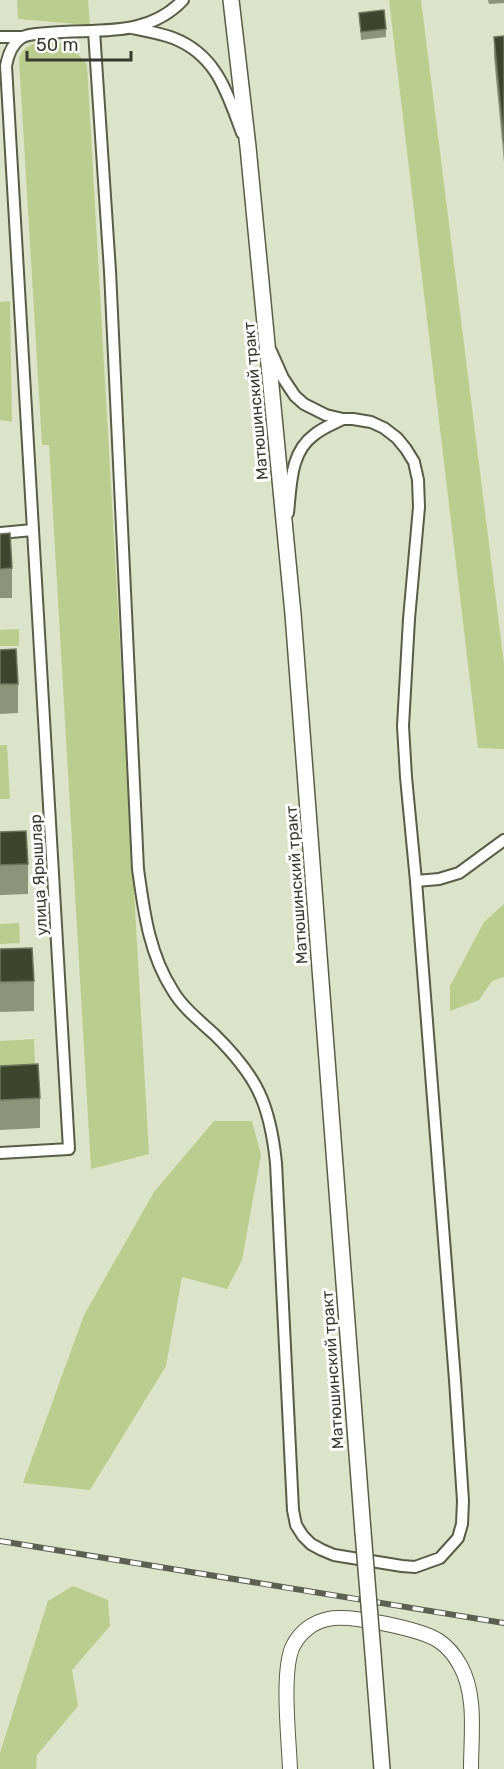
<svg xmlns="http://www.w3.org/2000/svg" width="504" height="1769" font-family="Rubik,sans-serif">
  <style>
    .green { fill: #bbcd8e }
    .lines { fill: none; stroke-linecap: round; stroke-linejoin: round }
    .minor-casing { stroke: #585e46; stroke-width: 14 }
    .tertiary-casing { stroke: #585e46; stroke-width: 16 }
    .secondary-casing { stroke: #585e46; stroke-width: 18 }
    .minor { stroke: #fff; stroke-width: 10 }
    .tertiary { stroke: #fff; stroke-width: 14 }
    .secondary { stroke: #fff; stroke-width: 15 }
    .rail-casing { stroke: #5c6051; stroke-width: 6 }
    .rail { stroke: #fff; stroke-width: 4; stroke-dasharray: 11; stroke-linecap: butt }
    .secondary-bridge-casing { stroke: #585e46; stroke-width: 18; stroke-linecap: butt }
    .secondary-bridge { stroke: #fff; stroke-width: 15 }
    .wall { fill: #8c947a }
    .building { fill: #3e452d; stroke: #6d755c; stroke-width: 1.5 }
    .labels { text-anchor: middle; stroke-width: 6; stroke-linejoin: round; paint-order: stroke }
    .street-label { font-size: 16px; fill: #36392e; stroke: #fff }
  </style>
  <rect width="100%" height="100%" fill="#dbe4c8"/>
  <g class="green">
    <polygon points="17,0 88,0 90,25 18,19"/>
    <polygon points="389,0 421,0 504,664 504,749 478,748"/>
    <path d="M 59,42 L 74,49 L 87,65 L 149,1154 L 91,1169 L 49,445 L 42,445 L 19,59 C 25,40 42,43 59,42 Z"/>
    <polygon points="10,301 12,422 0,420 0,302"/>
    <polygon points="19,629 19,646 0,646 0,630"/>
    <polygon points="0,745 7,745 10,799 0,799"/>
    <polygon points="504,904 504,977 492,981 479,1000 450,1011 450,986 484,922"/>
    <polygon points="19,923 20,943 0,944 0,924"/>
    <polygon points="34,1039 35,1064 0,1066 0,1041"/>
    <polygon points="214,1121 252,1121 261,1155 242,1260 227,1289 182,1277 166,1366 90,1490 23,1483 84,1315 154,1192"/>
    <polygon points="73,1586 108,1600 110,1626 72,1670 78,1706 37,1755 36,1769 0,1769 0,1753 48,1601"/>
  </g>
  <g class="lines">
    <g class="minor-casing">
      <g id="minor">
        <path d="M 132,28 C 146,31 160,33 173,38 C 217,55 227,93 242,133"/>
        <path d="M 94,31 L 110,271 L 138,869 C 144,912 149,954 173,991 C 183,1008 200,1021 214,1034 C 257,1076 270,1104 276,1163 L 293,1510 L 296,1525 L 303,1536 L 311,1544 L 322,1550 L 334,1555 L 402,1566 L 415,1567 L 440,1558 L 458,1538 L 462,1524 L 463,1501 L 455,1380 L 416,881 L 406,777 L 403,726 L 409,619 L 419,507 L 418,480 L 414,462 L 406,449 L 397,438 L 384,428 L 371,422 L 353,419 L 343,419 L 326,415 L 304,404 L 295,396 L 283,378 L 271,351"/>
        <polyline points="0,37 22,37"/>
        <path d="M 288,513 C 291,486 290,452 314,435 C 322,428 333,424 343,419"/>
        <polyline points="0,533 33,530"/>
        <polyline points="416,881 439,879 459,873 504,840"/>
        <path d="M 0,1153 L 69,1149 L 6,66 C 8,55 12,44 21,38 C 29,33 40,34 48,33 C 96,28 146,39 183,0"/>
      </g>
    </g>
    <g class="tertiary-casing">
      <path id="tertiary" d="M 290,1769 C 289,1740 281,1670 293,1646 C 300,1632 313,1622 328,1619 C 349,1614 421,1629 439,1641 C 448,1647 455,1656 460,1665 C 477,1695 471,1736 471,1769"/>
    </g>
    <g class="secondary-casing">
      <g id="secondary">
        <polyline points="231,0 248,147 293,614 363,1532"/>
        <polyline points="373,1654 382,1769"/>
      </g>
    </g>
    <use href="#minor" class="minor"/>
    <use href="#tertiary" class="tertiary"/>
    <use href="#secondary" class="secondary"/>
    <g class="rail-casing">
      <polyline id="rail" points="0,1541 504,1623"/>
    </g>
    <use href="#rail" class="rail"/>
    <g class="secondary-bridge-casing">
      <polyline id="secondary-bridge" points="363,1532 373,1654"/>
    </g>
    <use href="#secondary-bridge" class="secondary-bridge"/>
  </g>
  <g class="wall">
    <polygon points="488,0 504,0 504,3 489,4"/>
    <polygon points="359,13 386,29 386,37 361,40"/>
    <polygon points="504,36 504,162 494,57 494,37"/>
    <polygon points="0,534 12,568 12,598 0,598"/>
    <polygon points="0,650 18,684 18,713 0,714"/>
    <polygon points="0,832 28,864 28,894 0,895"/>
    <polygon points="0,949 34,981 34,1011 0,1012"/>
    <polygon points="0,1066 40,1098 40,1128 0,1130"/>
  </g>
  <g class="building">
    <polygon points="384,10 386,29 361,32 359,13"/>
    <polygon points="504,36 504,143 494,37"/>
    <polygon points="10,533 12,568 0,569 0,534"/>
    <polygon points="16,649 18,684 0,684 0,650"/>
    <polygon points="26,831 28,864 0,865 0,832"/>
    <polygon points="32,948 34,981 0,982 0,949"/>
    <polygon points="38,1064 40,1098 0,1100 0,1066"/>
  </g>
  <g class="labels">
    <g class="street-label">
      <text transform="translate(255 401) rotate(-95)" y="6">Матюшинский тракт</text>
      <text transform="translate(38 875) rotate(-93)" y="6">улица Ярышлар</text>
      <text transform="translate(296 885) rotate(-94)" y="6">Матюшинский тракт</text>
      <text transform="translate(332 1370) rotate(-94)" y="6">Матюшинский тракт</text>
    </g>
  </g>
  <path d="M27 51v9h104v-9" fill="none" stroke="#36392e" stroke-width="3"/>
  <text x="36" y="51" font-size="18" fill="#36392e" stroke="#ffffff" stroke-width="4.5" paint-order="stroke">50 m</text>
</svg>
